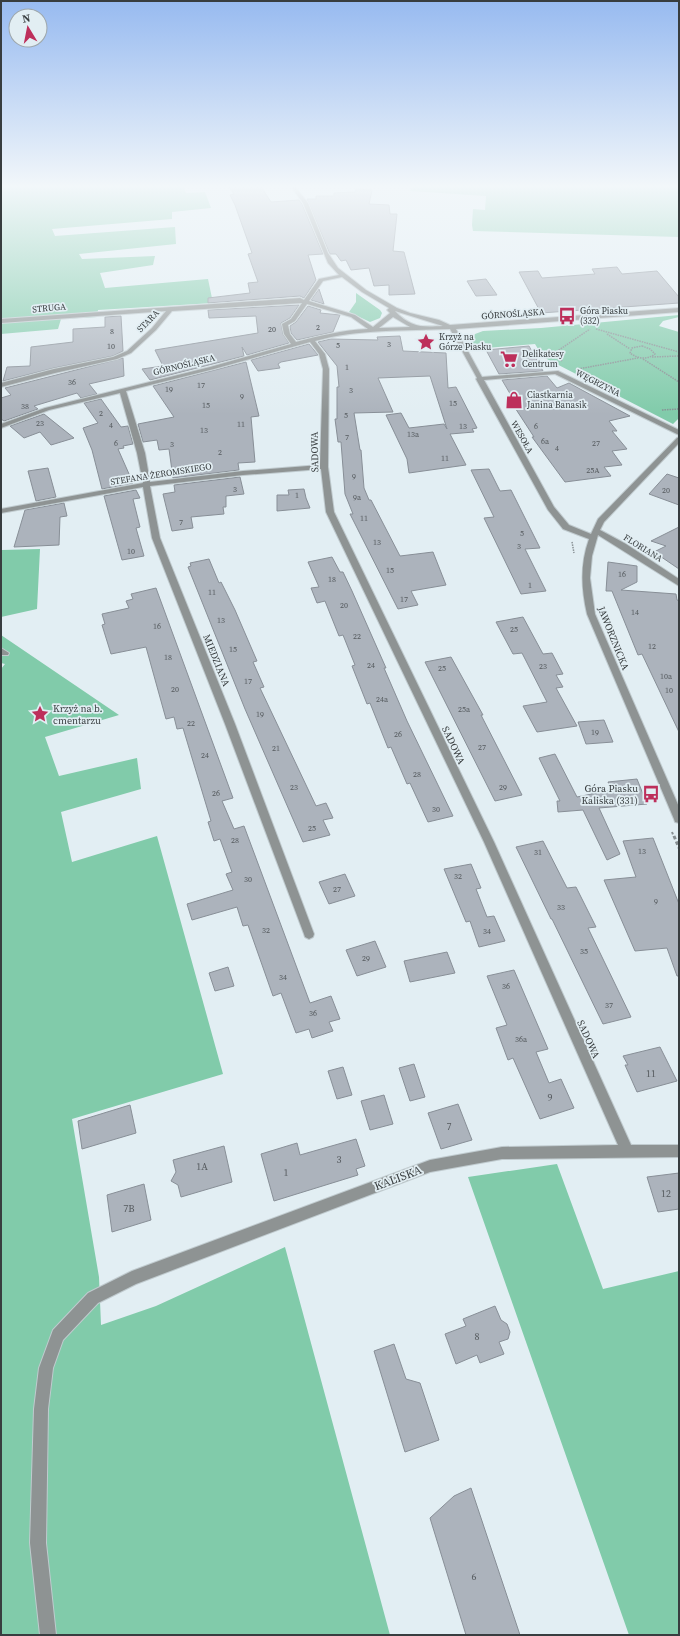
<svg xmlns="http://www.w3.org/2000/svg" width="680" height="1636" font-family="'Source Serif 4',serif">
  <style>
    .green { fill: #81cbaa }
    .building { fill: #acb3bc; stroke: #888f97 }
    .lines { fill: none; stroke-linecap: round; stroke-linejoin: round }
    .minor-casing { stroke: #c0cbcf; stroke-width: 2 }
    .path-far2 { stroke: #878f93; stroke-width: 1.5; stroke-dasharray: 1.5 1; stroke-linecap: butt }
    .path-far1 { stroke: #878f93; stroke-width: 2; stroke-dasharray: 2.5 2; stroke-linecap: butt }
    .path { stroke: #878f93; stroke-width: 3; stroke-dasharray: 3.5 2.5; stroke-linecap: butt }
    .minor { fill: #8e9393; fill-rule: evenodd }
    .labels { text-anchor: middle; stroke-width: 3.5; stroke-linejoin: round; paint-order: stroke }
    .number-label { font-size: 8px; fill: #555a5e }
    .far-street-label { font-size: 9px; fill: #383d3f; stroke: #e2eef3 }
    .far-poi-label { font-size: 9px; fill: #383d3f; stroke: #e2eef3; text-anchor: start }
    .street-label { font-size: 10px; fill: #383d3f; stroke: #e2eef3 }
    .poi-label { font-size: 10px; fill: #383d3f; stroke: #e2eef3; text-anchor: start }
    .near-number-label { font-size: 10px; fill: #555a5e }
    .near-street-label { font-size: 12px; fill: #383d3f; stroke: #e2eef3 }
  </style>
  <rect width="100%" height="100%" fill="#e2eef3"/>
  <g class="green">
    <polygon points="1,185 183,185 186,193 205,192 211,208 172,212 172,219 52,229 55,236 175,227 176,244 79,254 82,259 155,256 153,265 100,273 105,288 208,279 213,303 98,310 97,317 61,319 58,329 1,334"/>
    <polygon points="413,185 679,185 679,237 473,231 472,225 473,209 485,210 486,196 410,191"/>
    <polygon points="356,293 380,310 382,313 380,318 370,322 349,312 356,302"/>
    <polygon points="679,315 679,317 663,321 659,326 679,332 679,418 673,424 543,357 535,344 474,349 471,342 475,334 483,331 541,328"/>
    <polygon points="1,547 2,550 40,549 37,609 1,617"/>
    <polygon points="1,635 119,715 45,737 59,776 137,758 141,789 61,812 72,862 157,836 223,1074 72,1119 99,1277 101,1325 156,1306 285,1247 390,1635 1,1635 1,669 5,664 1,663"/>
    <polygon points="557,1164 603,1289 679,1271 679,1635 629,1635 468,1177"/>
  </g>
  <g class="building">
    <polygon points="228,185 260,185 271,202 299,200 302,204 323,254 308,255 316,280 304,298 300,296 208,303 208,298 250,293 248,283 258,282 248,254 252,253 235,205 230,195 234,194"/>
    <polygon points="356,189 372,190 369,204 389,205 390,214 397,214 393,251 404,252 415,294 389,295 389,285 374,286 369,268 351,270 346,260 341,261 336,254 330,254 329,252 307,199 316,199 316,196 334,196 334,193 355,192"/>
    <polygon points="617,267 622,274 657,271 679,297 679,303 541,313 519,272 538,271 542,278 595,274 592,269"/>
    <polygon points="486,279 497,295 476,296 467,281"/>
    <polygon points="319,289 324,304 311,300"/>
    <polygon points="299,305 290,318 281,323 283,334 289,343 247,355 242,347 244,356 150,380 142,369 163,366 155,350 258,333 256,316 209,318 208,310"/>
    <polygon points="308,306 321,310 320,313 340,315 333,332 297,340 291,333 290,326 296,322"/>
    <polygon points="121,316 123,351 113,356 54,368 3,381 7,367 30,366 31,347 73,342 73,329 105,327 105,317"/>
    <polygon points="400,336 403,351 446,353 448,388 456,387 477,428 472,429 474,432 450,434 466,465 409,473 407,459 386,415 401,413 409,428 444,424 447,429 430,376 378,378 393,412 354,413 360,450 361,450 364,488 369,500 371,500 400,556 433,552 446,585 411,591 418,605 398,609 350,514 353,514 345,494 341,442 338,442 335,419 337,419 337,387 339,387 337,366 318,342 331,339 378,340 377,337"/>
    <polygon points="309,344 318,355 281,362 278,364 280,368 258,371 251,360"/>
    <polygon points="529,346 543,371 499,374 486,350"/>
    <polygon points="123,358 124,376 89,384 97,394 81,398 77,393 34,406 38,409 4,421 1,419 1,398 11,395 5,388"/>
    <polygon points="246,362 259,416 251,417 255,462 238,463 239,470 173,478 169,449 159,450 157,440 143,442 138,424 174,417 153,386"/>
    <polygon points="547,376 557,388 569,383 630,416 609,421 617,431 612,431 627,449 612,451 622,465 604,467 611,476 565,482 532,437 534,437 508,397 512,397 502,380"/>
    <polygon points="101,399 121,427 128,426 133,444 123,446 124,448 118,449 133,483 102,489 92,450 83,428 98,423 84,403"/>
    <polygon points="44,414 74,438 51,445 40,432 24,438 10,426"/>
    <polygon points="48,468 56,497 36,501 28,471"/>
    <polygon points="489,469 500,491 511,490 540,548 525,549 546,591 521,594 484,518 494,517 471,470"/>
    <polygon points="667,474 679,478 679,505 649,494"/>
    <polygon points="240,477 244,494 226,496 226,507 223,507 224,514 191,517 193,528 172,531 163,494 175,492 174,485"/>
    <polygon points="304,489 306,498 310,508 277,511 277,495 289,495 288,490"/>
    <polygon points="136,490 140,498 133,499 140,527 136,528 144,556 122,560 104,496"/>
    <polygon points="64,503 67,516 60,517 59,545 14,547 25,510"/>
    <polygon points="679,527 679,569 654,552 666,546 651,541"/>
    <polygon points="332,557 340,572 343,572 352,591 386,668 384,668 407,721 453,816 428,822 410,783 407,784 391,747 388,748 370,703 367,704 352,666 355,665 343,635 339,636 325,601 317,603 311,588 319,587 308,562"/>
    <polygon points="209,559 219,583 221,582 235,610 257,661 253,662 264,687 260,688 316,806 326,803 333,818 323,820 330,835 303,842 245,709 188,567 191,566 190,563"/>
    <polygon points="608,562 637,566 637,582 621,590 676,594 677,600 679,601 679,732 642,654 638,655 612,591 606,591"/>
    <polygon points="156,588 233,798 222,801 234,829 244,826 310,1003 331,996 340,1019 329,1022 333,1031 312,1038 309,1029 296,1033 281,993 273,996 248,925 243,926 237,907 192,920 187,904 233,890 226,874 232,872 220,839 214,841 208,822 211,821 183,728 177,729 174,717 166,719 146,647 111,654 102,625 105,624 102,614 129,608 126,601 133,599 131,594"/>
    <polygon points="523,617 543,654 552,653 563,674 556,675 563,687 556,688 577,726 537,732 523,706 547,702 522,653 513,654 496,622"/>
    <polygon points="451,657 483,715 481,715 522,795 495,801 425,662"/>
    <polygon points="604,720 613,742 586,744 578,722"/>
    <polygon points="555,754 577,797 611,790 608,782 637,779 647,804 599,808 620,854 607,860 583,810 558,812 557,801 560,801 539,758"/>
    <polygon points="653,838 679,904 679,976 677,976 667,948 635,951 604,880 636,877 623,841"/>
    <polygon points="543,841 567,888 576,887 596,927 588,928 631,1017 603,1024 552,919 551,919 516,847"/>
    <polygon points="471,864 481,888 476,889 487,917 494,916 505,941 479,947 470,921 466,922 444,869"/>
    <polygon points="345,874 355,896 329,904 319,882"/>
    <polygon points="375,941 386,967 357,976 346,950"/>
    <polygon points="447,952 455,973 410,982 404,961"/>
    <polygon points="228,967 234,986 215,991 209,973"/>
    <polygon points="514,970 548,1049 536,1052 549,1083 561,1079 574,1108 540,1119 513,1058 508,1060 496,1028 507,1025 487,976"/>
    <polygon points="660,1047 677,1081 637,1092 625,1065 628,1065 623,1056"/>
    <polygon points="414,1064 425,1097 410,1101 399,1068"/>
    <polygon points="343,1067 352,1095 337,1099 328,1071"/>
    <polygon points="384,1095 393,1124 370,1130 361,1101"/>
    <polygon points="458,1104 472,1140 441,1149 428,1113"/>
    <polygon points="130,1105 136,1133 82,1149 78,1121"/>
    <polygon points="356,1139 365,1166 356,1169 358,1175 274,1201 261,1154 297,1143 300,1155"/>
    <polygon points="224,1146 232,1182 181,1197 178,1185 171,1181 176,1172 173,1160"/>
    <polygon points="679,1173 679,1209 658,1212 647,1177"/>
    <polygon points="144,1184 151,1220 112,1232 107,1195"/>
    <polygon points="495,1306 501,1320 507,1324 510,1332 508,1339 499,1342 504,1354 480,1363 477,1355 456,1364 445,1334 466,1326 463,1319"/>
    <polygon points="394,1344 406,1379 420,1383 439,1440 405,1452 374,1351"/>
    <polygon points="471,1488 520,1635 466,1635 430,1518 454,1496"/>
  </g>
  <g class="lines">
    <g class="minor-casing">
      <g id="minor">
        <path d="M 290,185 L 294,185 L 308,203 L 328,253 L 338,268 L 366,290 L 397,308 L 410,313 L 439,320 L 450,325 L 679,308 L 679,312 L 456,329 L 482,377 L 558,371 L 679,430 L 679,435 L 677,434 L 555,374 L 484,380 L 554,507 L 569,525 L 591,534 L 598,519 L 677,438 L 679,437 L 679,443 L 604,522 L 600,530 L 626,544 L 679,579 L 679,586 L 598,535 L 592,556 L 590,578 L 595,614 L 679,807 L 679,823 L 675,822 L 674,819 L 587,614 C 581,588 580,564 589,539 L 563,529 L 548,510 L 476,379 L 477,378 L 450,329 C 405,331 358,329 315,341 L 325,354 L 329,369 L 328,467 L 334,512 L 494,842 L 631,1145 L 679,1145 L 679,1157 L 502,1159 L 430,1172 L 136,1284 L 98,1303 L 63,1340 L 53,1368 L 48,1409 L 46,1543 L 56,1635 L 40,1635 L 30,1543 L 34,1409 L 39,1368 L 53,1330 L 88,1293 L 132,1271 L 430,1160 L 502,1147 L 618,1145 L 484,842 L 326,512 L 321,469 L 243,475 L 150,486 L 160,538 L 235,724 L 314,934 L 313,937 L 309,939 L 305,937 L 304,934 L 225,724 L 152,538 L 143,487 L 1,513 L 1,509 L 143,483 L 137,453 L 120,393 L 49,410 L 1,428 L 1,424 L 45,408 L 210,367 L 291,344 L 284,334 L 282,324 L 291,319 L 302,303 L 172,311 L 156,330 L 131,353 L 117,359 L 55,373 L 1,387 L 1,383 L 54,369 L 113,357 L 127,351 L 152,328 L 166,311 L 1,323 L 1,319 L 300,298 L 304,300 L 319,279 L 339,275 L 328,263 L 303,203 ZM 342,277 L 362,292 L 389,308 L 387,310 L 390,313 L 373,327 L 355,315 L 309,301 L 323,281 ZM 307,304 L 351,317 L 368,329 C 342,330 319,336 296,342 L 290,334 L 288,325 L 295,321 ZM 395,311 L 443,326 C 422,327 411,328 395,311 ZM 393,317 L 410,327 L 379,328 ZM 310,342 L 319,354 L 323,369 L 320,465 L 243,471 L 150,482 L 145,453 L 126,391 L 214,369 Z"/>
        <polygon points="1,648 9,653 8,655 1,655"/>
      </g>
    </g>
    <g class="path-far2">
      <polyline points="1,185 3,185"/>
      <polyline points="596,329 679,352"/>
      <polyline points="607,334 630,349"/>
      <path d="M 642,346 L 650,349 L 655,354 C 647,360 638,359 630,353 L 632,348 Z"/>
      <polyline points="652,357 679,356"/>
      <polyline points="643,359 679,382"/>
      <polyline points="562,361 556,356 556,352 590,329"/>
      <polyline points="578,369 638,358"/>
      <polyline points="662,410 679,409"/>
      <polyline points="572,542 574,553"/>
    </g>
    <polyline class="path-far1" points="672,832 674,837"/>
    <polyline class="path" points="674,836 679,848"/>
    <use href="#minor" class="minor"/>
  </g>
  <linearGradient id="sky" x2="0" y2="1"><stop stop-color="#97baf0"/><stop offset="0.45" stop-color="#f2f7fa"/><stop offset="1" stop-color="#f2f7fa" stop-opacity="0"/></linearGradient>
  <rect width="680" height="414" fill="url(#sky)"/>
  <defs>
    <g id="bus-bare" transform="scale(1.38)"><path d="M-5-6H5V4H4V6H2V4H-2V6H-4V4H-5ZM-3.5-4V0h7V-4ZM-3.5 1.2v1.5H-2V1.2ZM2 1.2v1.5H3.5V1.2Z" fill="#bd2f5b" stroke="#e2eef3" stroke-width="2.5" paint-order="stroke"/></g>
    <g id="sight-bare" transform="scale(1.38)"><path d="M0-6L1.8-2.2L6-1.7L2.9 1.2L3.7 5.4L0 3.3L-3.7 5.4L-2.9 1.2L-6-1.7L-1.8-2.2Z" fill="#bd2f5b" stroke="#e2eef3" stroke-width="2.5" paint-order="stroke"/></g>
    <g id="supermarket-bare" transform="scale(1.38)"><path d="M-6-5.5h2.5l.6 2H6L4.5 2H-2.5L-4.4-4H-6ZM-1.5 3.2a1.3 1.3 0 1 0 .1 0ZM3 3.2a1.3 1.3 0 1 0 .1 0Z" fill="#bd2f5b" stroke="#e2eef3" stroke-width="2.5" paint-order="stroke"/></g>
    <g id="shop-bare" transform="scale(1.38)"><path d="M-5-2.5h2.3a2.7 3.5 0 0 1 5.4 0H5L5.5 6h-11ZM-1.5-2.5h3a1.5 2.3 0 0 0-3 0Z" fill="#bd2f5b" stroke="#e2eef3" stroke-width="2.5" paint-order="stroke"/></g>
  </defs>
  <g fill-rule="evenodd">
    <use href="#bus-bare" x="567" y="316"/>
    <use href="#sight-bare" x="426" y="342"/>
    <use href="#supermarket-bare" x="509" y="359"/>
    <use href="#shop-bare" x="514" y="400"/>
    <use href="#sight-bare" x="40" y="714"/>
    <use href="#bus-bare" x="651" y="794"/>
  </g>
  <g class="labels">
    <g class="number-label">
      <text x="318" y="330">2</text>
      <text x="272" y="332">20</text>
      <text x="112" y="334">8</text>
      <text x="389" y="347">3</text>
      <text x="338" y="348">5</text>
      <text x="111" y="349">10</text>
      <text x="347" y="370">1</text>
      <text x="72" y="385">36</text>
      <text x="201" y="388">17</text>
      <text x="169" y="392">19</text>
      <text x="351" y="393">3</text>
      <text x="242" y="399">9</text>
      <text x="453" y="406">15</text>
      <text x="206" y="408">15</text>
      <text x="25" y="409">38</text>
      <text x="101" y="416">2</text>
      <text x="346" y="418">5</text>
      <text x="40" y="426">23</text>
      <text x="241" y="427">11</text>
      <text x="111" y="428">4</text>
      <text x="463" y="429">13</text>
      <text x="536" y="429">6</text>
      <text x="204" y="433">13</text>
      <text x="413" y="437">13a</text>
      <text x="347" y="440">7</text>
      <text x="545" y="444">6a</text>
      <text x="116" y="446">6</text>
      <text x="596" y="446">27</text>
      <text x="172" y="447">3</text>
      <text x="557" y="451">4</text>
      <text x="220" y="455">2</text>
      <text x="445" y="461">11</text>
      <text x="593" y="473">25A</text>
      <text x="354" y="479">9</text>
      <text x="235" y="492">3</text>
      <text x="666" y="493">20</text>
      <text x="297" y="498">1</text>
      <text x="357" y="500">9a</text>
      <text x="364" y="521">11</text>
      <text x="181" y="525">7</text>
      <text x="522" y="536">5</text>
      <text x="377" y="545">13</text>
      <text x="519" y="549">3</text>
      <text x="131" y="554">10</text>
      <text x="390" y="573">15</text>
      <text x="622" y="577">16</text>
      <text x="332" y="582">18</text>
      <text x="530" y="588">1</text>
      <text x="212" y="595">11</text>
      <text x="404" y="602">17</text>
      <text x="344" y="608">20</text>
      <text x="635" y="615">14</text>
      <text x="221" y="623">13</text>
      <text x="157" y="629">16</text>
      <text x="514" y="632">25</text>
      <text x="357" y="639">22</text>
      <text x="652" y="649">12</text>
      <text x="233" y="652">15</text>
      <text x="168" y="660">18</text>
      <text x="371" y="668">24</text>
      <text x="543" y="669">23</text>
      <text x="442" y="671">25</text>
      <text x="666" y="679">10a</text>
      <text x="248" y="684">17</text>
      <text x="175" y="692">20</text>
      <text x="669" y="693">10</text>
      <text x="382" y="702">24a</text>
      <text x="464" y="712">25a</text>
      <text x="260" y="717">19</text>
      <text x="191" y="726">22</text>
      <text x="595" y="735">19</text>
      <text x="398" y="737">26</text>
      <text x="482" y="750">27</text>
      <text x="276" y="751">21</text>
      <text x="205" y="758">24</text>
      <text x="417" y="777">28</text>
      <text x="294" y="790">23</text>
      <text x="503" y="790">29</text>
      <text x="216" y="796">26</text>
      <text x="436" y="812">30</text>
      <text x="312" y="831">25</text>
      <text x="235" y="843">28</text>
      <text x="642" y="854">13</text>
      <text x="538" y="855">31</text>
      <text x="458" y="879">32</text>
      <text x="248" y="882">30</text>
      <text x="337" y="892">27</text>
      <text x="656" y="904">9</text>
      <text x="561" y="910">33</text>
      <text x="266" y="933">32</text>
      <text x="487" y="934">34</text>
      <text x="584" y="954">35</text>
      <text x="366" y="961">29</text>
      <text x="283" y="980">34</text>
      <text x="506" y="989">36</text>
      <text x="609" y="1008">37</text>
      <text x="313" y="1016">36</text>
      <text x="521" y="1042">36a</text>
    </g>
    <g class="far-street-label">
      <text transform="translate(49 308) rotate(-5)" y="3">STRUGA</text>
      <text transform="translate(513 314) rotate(-4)" y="3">GÓRNOŚLĄSKA</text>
      <text transform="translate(148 321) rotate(-46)" y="3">STARA</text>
      <text transform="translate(184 365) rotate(-14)" y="3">GÓRNOŚLĄSKA</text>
      <text transform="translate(598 383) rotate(27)" y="3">WĘGRZYNA</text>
      <text transform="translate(522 437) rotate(61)" y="3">WESOŁA</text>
      <text transform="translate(161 474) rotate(-9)" y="3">STEFANA ŻEROMSKIEGO</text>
      <text transform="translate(643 548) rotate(32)" y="3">FLORIANA</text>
    </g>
    <g class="far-poi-label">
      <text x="580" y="314">Góra Piasku<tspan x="580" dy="10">(332)</tspan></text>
      <text x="439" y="340">Krzyż na<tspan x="439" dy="10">Górze Piasku</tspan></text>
      <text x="522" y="357">Delikatesy<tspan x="522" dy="10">Centrum</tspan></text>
      <text x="527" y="398">Ciastkarnia<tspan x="527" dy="10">Janina Banasik</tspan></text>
    </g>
    <g class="street-label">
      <text transform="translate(314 452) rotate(-91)" y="4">SADOWA</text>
      <text transform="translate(614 638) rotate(68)" y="4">JAWORZNICKA</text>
      <text transform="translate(217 660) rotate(68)" y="4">MIEDZIANA</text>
      <text transform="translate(454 745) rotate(65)" y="4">SADOWA</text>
      <text transform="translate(589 1039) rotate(66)" y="4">SADOWA</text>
    </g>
    <g class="poi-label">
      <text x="53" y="712">Krzyż na b.<tspan x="53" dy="12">cmentarzu</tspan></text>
      <text x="638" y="792" text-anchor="end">Góra Piasku<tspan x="638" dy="12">Kaliska (331)</tspan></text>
    </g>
    <g class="near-number-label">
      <text x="651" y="1077">11</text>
      <text x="550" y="1101">9</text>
      <text x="449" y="1130">7</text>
      <text x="339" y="1163">3</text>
      <text x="202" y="1170">1A</text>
      <text x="286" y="1176">1</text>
      <text x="666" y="1197">12</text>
      <text x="129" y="1212">7B</text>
      <text x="477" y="1340">8</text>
      <text x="474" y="1580">6</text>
    </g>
    <g class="near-street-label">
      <text transform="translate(398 1178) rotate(-21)" y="4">KALISKA</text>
    </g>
  </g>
  <rect width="680" height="1636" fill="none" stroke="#383d3f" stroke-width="4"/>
  <g transform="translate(28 28) rotate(350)"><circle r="19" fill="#e2eef3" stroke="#9ea7ab"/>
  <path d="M0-3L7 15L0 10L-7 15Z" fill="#bd2f5b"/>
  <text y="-6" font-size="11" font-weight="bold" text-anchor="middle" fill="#383d3f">N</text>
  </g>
</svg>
